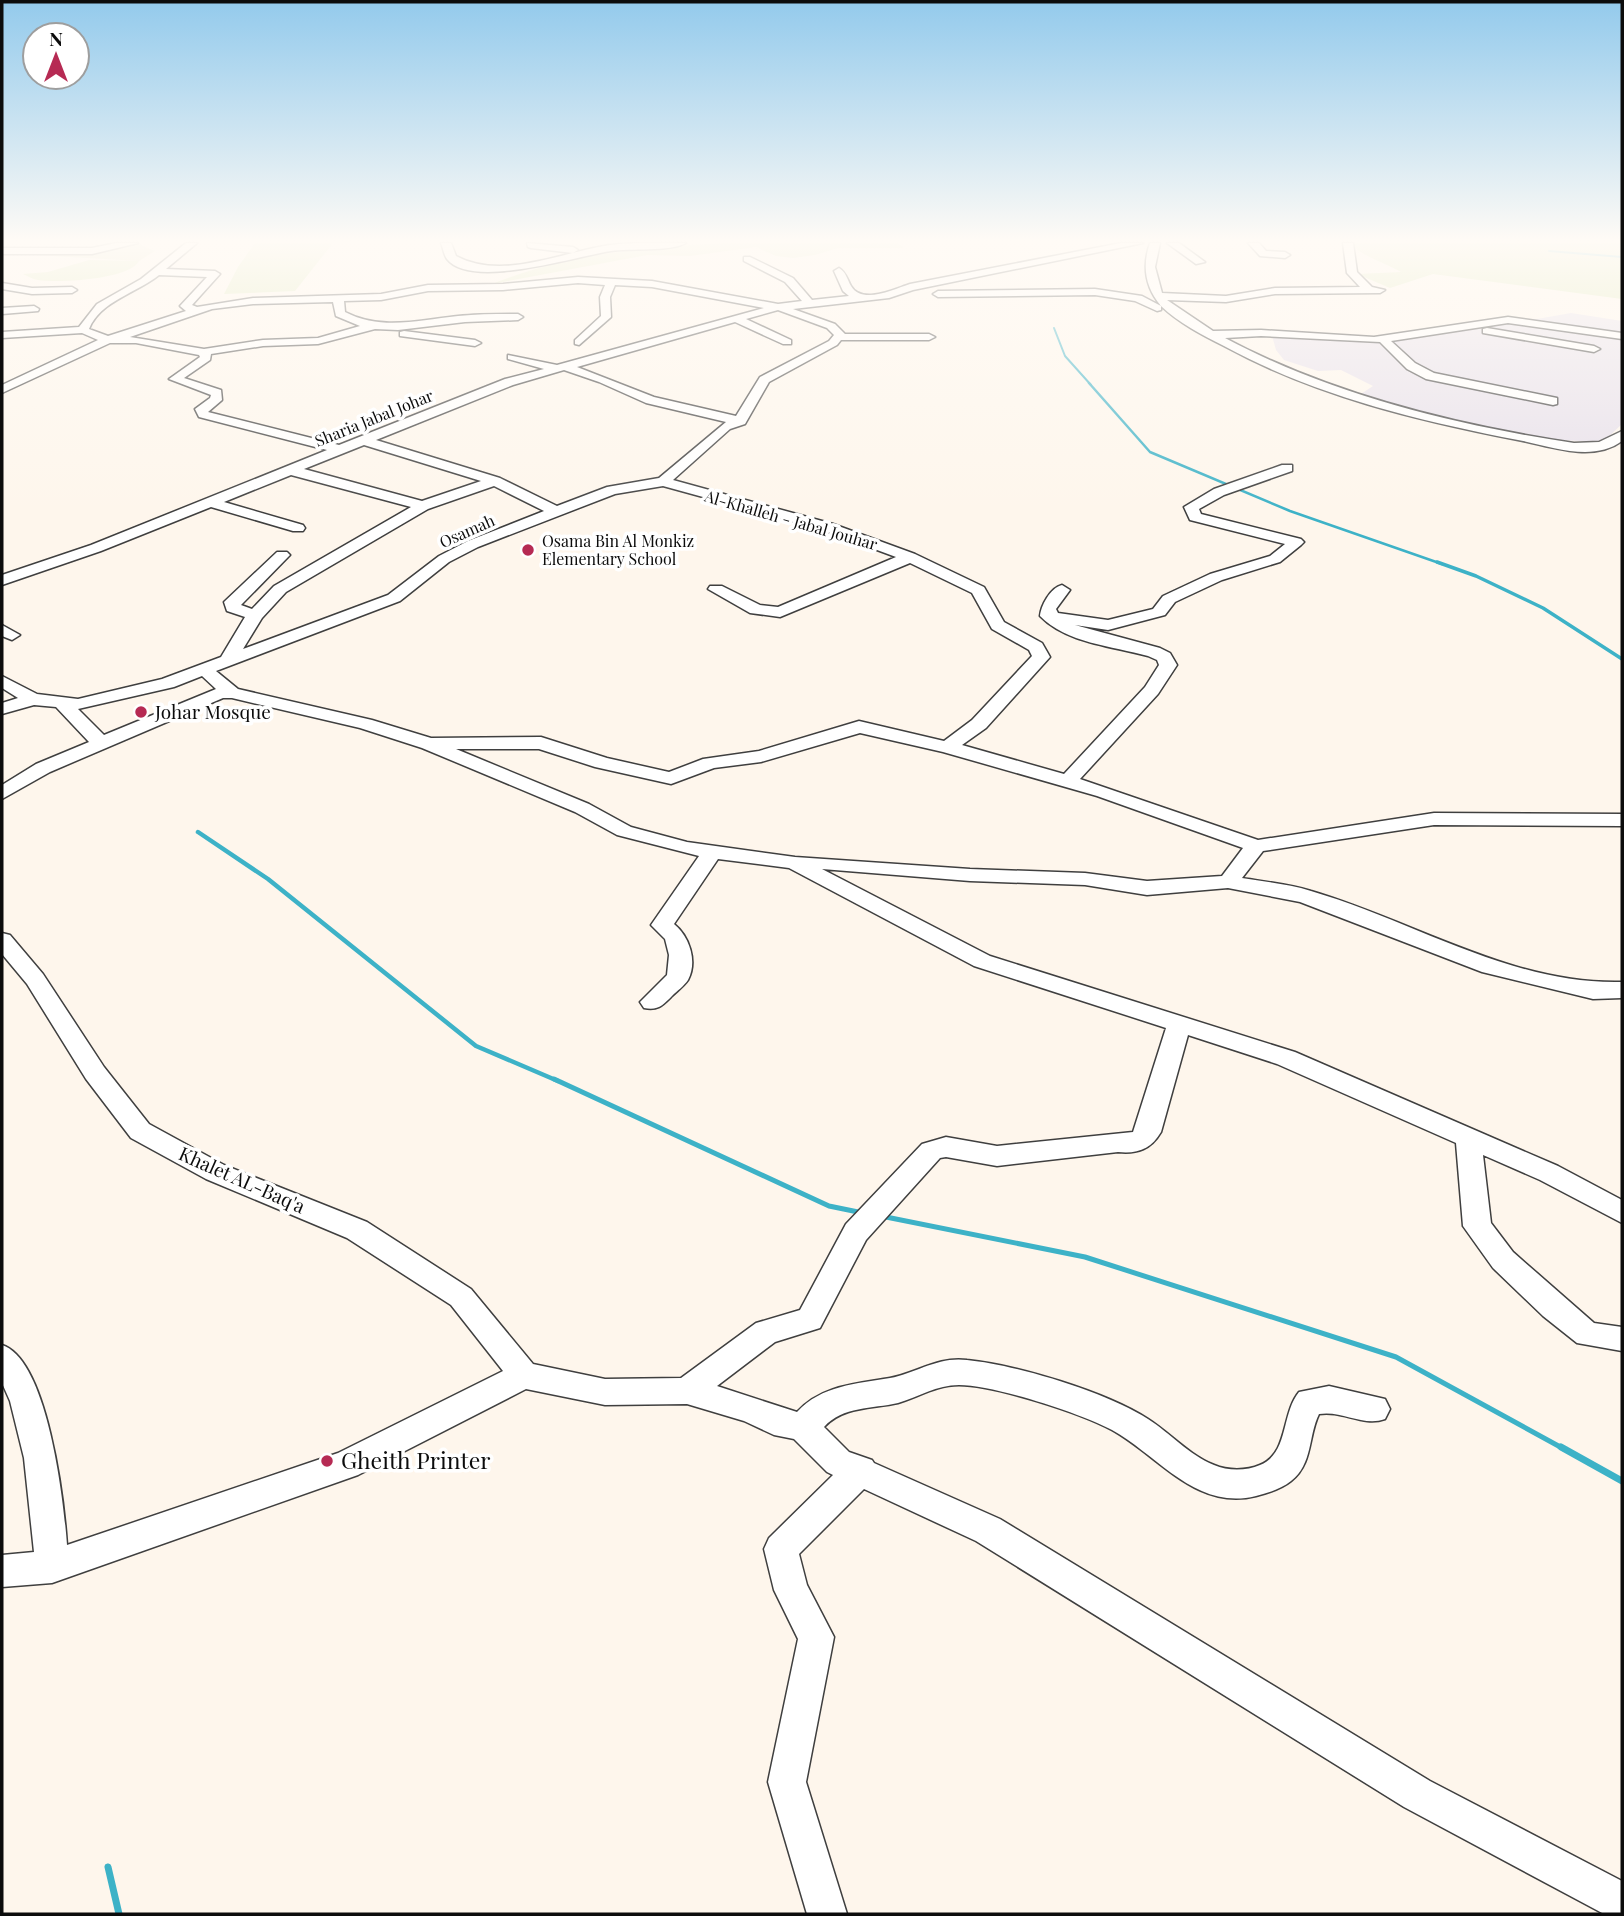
<svg xmlns="http://www.w3.org/2000/svg" width="1624" height="1916" font-family="'Playfair Display',serif">
  <style>
    .industrial { fill: #e7e0eb }
    .green { fill: #dbe7b7 }
    .cemetery { fill: #dcdebf }
    .lines { fill: none; stroke-linecap: round; stroke-linejoin: round }
    .stream-far5 { stroke: #3db2c7; stroke-width: 2 }
    .stream-far4 { stroke: #3db2c7; stroke-width: 2.5 }
    .stream-far3 { stroke: #3db2c7; stroke-width: 3.5 }
    .stream-far2 { stroke: #3db2c7; stroke-width: 4.5 }
    .stream-far1 { stroke: #3db2c7; stroke-width: 5 }
    .stream { stroke: #3db2c7; stroke-width: 7 }
    .minor-casing { stroke: #3f3f3f; stroke-width: 3 }
    .minor { fill: #fff; fill-rule: evenodd }
    .poi-dot { fill: #b62a53; stroke: #fff; stroke-width: 2.5 }
    .labels { text-anchor: middle; stroke-width: 7; stroke-linejoin: round; paint-order: stroke }
    .far-street-label { font-size: 16px; fill: #0c0c0c; stroke: #fff }
    .far-poi-label { font-size: 16px; fill: #0c0c0c; stroke: #fff; text-anchor: start }
    .poi-label { font-size: 19px; fill: #0c0c0c; stroke: #fff; text-anchor: start }
    .street-label { font-size: 19px; fill: #0c0c0c; stroke: #fff }
    .near-poi-label { font-size: 23px; fill: #0c0c0c; stroke: #fff; text-anchor: start }
  </style>
  <rect width="100%" height="100%" fill="#fef6ec"/>
  <polygon class="industrial" points="1571,313 1622,321 1622,424 1603,442 1556,440 1443,418 1361,394 1373,386 1341,370 1318,371 1284,360 1276,350 1271,332 1362,338 1391,336 1499,318 1537,319"/>
  <g class="green">
    <polygon points="255,243 333,243 295,291 224,294 238,267"/>
    <path d="M 722,243 L 898,243 L 904,248 L 838,248 L 815,255 L 793,258 L 776,256 L 756,247 L 690,256 L 647,255 L 492,284 C 570,253 640,248 722,243 Z"/>
    <path d="M 1351,243 L 1622,243 L 1622,299 L 1433,274 L 1390,288 L 1357,274 L 1401,272 C 1388,264 1358,255 1351,243 Z"/>
    <path d="M 89,260 L 139,261 C 128,280 59,283 38,280 C 32,279 28,276 23,274 L 48,272 Z"/>
  </g>
  <polygon class="cemetery" points="138,244 155,251 139,261 35,255"/>
  <g class="lines">
    <g class="stream-far5">
      <polyline points="1549,251 1622,257"/>
      <polyline points="1054,328 1065,356 1091,385"/>
    </g>
    <polyline class="stream-far4" points="1089,383 1150,452 1290,511 1442,564"/>
    <polyline class="stream-far3" points="1437,562 1476,576 1543,608 1622,659"/>
    <polyline class="stream-far2" points="198,832 268,879 476,1046 558,1081"/>
    <g class="stream-far1">
      <polyline points="554,1079 829,1206 863,1213"/>
      <polyline points="881,1216 1085,1257 1396,1357 1564,1449"/>
    </g>
    <g class="stream">
      <polyline points="1561,1447 1622,1481"/>
      <polyline points="108,1867 119,1914"/>
    </g>
    <g class="minor-casing">
      <g id="minor">
        <polygon points="116,243 138,243 92,254 2,254 2,248 92,248"/>
        <path d="M 186,243 L 197,243 L 166,269 L 215,271 L 220,274 L 192,305 L 197,307 L 253,298 L 381,294 L 428,285 L 503,284 L 578,277 L 652,281 L 778,304 L 802,301 L 785,282 L 744,261 L 744,257 L 750,257 L 793,278 L 812,300 L 849,296 L 843,291 L 834,271 L 839,268 C 846,272 847,279 851,286 C 862,305 894,289 910,284 L 1121,243 L 1143,243 L 913,290 L 889,298 L 793,309 L 835,324 L 845,334 L 929,334 L 935,337 L 929,340 L 841,340 L 837,345 L 769,382 L 745,424 L 730,429 L 673,480 L 833,524 L 915,554 L 984,587 L 1004,622 L 1042,643 L 1050,657 L 986,728 L 962,745 L 1064,774 L 1145,687 L 1159,665 L 1157,660 L 1148,656 C 1112,646 1066,643 1040,616 C 1041,606 1050,588 1062,585 L 1070,590 L 1056,609 L 1058,613 L 1108,620 L 1153,609 L 1163,596 L 1210,574 L 1270,556 L 1285,544 L 1190,520 L 1184,507 L 1214,489 L 1282,465 L 1292,465 L 1292,471 L 1224,495 L 1199,509 L 1201,514 L 1301,539 L 1304,542 L 1301,545 L 1280,562 L 1222,580 L 1175,602 L 1165,615 L 1108,630 L 1075,625 L 1160,648 L 1170,653 L 1177,665 L 1158,694 L 1080,779 L 1258,840 L 1434,813 L 1622,814 L 1622,826 L 1434,825 L 1263,851 L 1242,878 C 1265,882 1289,884 1311,891 C 1414,921 1512,985 1622,982 L 1622,998 L 1593,999 L 1482,972 L 1300,902 L 1228,888 L 1147,895 L 1085,885 L 970,881 L 822,869 L 990,956 L 1295,1052 L 1558,1166 L 1622,1200 L 1622,1223 L 1540,1180 L 1483,1155 L 1491,1223 L 1513,1252 L 1594,1323 L 1622,1327 L 1622,1351 L 1577,1343 L 1543,1316 L 1493,1268 L 1463,1226 L 1456,1143 L 1277,1064 L 1188,1035 L 1161,1132 C 1151,1149 1138,1154 1118,1152 L 997,1166 L 946,1157 L 940,1158 L 866,1240 L 820,1328 L 775,1342 L 717,1386 L 797,1412 C 822,1385 856,1384 890,1378 C 916,1373 939,1356 967,1360 C 1017,1365 1106,1392 1148,1419 C 1170,1433 1189,1455 1214,1465 C 1228,1471 1246,1471 1260,1465 C 1289,1453 1281,1414 1299,1392 L 1329,1386 L 1385,1399 L 1390,1409 L 1385,1419 C 1363,1427 1342,1410 1319,1414 C 1308,1436 1313,1464 1291,1481 C 1281,1489 1268,1493 1256,1496 C 1196,1511 1159,1456 1112,1430 C 1080,1413 994,1385 959,1385 C 937,1385 918,1397 898,1403 C 872,1409 843,1406 824,1427 L 849,1452 L 872,1460 L 874,1463 L 1000,1519 L 1430,1781 L 1622,1881 L 1622,1914 L 1604,1914 L 1404,1807 L 976,1541 L 864,1489 L 799,1554 L 807,1585 L 834,1637 L 806,1782 L 847,1914 L 807,1914 L 768,1782 L 798,1639 L 774,1590 L 764,1549 L 769,1538 L 833,1475 L 827,1472 L 794,1439 L 774,1435 L 744,1421 L 687,1404 L 605,1405 L 526,1389 L 358,1475 L 52,1583 L 2,1587 L 2,1555 L 34,1552 L 24,1458 L 10,1401 L 2,1383 L 2,1345 C 48,1360 64,1502 67,1545 L 338,1453 L 503,1371 L 451,1305 L 347,1238 L 206,1179 L 131,1138 L 86,1079 L 27,984 L 2,954 L 2,933 L 10,935 L 43,974 L 104,1067 L 149,1124 L 224,1165 L 367,1222 L 471,1289 L 533,1364 L 605,1379 L 681,1378 L 756,1323 L 800,1310 L 846,1224 L 922,1144 L 946,1137 L 997,1146 L 1133,1132 L 1166,1028 L 974,966 L 789,868 L 718,859 L 674,924 C 689,936 698,961 688,980 C 684,986 677,991 672,996 C 663,1005 658,1011 644,1008 L 640,1002 L 667,975 L 669,955 L 665,939 L 651,925 L 699,856 L 617,835 L 575,812 L 422,748 L 360,728 L 232,698 L 223,698 L 50,772 L 2,799 L 2,785 L 36,764 L 89,742 L 56,707 L 34,705 L 2,714 L 2,703 L 18,698 L 2,688 L 2,676 L 37,694 L 78,699 L 162,679 L 221,657 L 245,617 L 227,611 L 224,602 L 277,552 L 287,552 L 290,555 L 241,605 L 252,609 L 274,586 L 411,507 L 291,475 L 224,502 L 303,525 L 305,528 L 303,531 L 293,531 L 211,507 L 101,551 L 2,585 L 2,575 L 91,545 L 327,450 L 199,417 L 195,409 L 210,398 L 211,395 L 169,379 L 200,357 L 199,355 L 136,343 L 110,343 L 2,393 L 2,385 L 98,340 L 82,333 L 2,338 L 2,332 L 79,327 L 97,304 L 141,279 ZM 159,275 L 207,277 L 180,306 L 186,311 L 108,336 L 89,329 C 100,301 137,293 159,275 ZM 578,283 L 605,285 L 600,297 L 601,316 L 575,340 L 575,344 L 579,345 L 611,317 L 610,297 L 615,285 L 652,287 L 764,308 L 557,365 L 508,355 L 508,359 L 544,369 L 505,379 L 339,445 L 208,412 L 222,400 L 221,390 L 184,378 L 210,360 L 211,354 L 263,346 L 318,344 L 375,329 L 398,330 L 465,322 L 518,320 L 523,317 L 518,314 C 498,314 478,314 458,316 C 418,320 382,331 345,312 L 344,301 L 381,300 L 428,291 L 503,290 ZM 333,302 L 336,316 L 360,326 L 318,338 L 263,340 L 204,349 L 130,337 L 212,309 L 253,304 ZM 778,310 L 827,328 L 834,335 L 829,341 L 760,377 L 736,416 L 654,397 L 577,367 L 735,322 L 783,344 L 791,344 L 791,340 L 746,319 ZM 564,370 L 599,382 L 646,403 L 726,422 L 659,478 L 607,487 L 557,506 L 500,478 L 376,440 L 513,385 ZM 364,445 L 481,481 L 422,501 L 304,469 ZM 494,486 L 544,511 L 468,541 L 439,556 L 388,595 L 243,649 L 262,618 L 286,592 L 428,509 ZM 663,486 L 823,530 L 896,557 L 778,607 L 760,605 L 722,586 L 710,586 L 708,589 L 750,613 L 780,617 L 910,563 L 972,593 L 992,629 L 1029,650 L 1032,656 L 972,720 L 944,741 L 859,721 L 759,751 L 703,759 L 669,772 L 607,758 L 541,737 L 431,738 L 372,720 L 238,689 L 216,671 L 400,601 L 449,562 L 478,547 L 615,494 ZM 202,676 L 216,689 L 104,735 L 78,709 L 174,687 ZM 860,733 L 943,752 L 1097,796 L 1243,848 L 1222,876 L 1147,881 L 1085,873 L 970,869 L 795,857 L 687,842 L 631,827 L 589,804 L 456,749 L 539,749 L 595,767 L 671,784 L 714,768 L 761,762 Z"/>
        <path d="M 441,243 L 451,243 L 456,256 C 503,281 561,252 610,245 C 635,242 660,243 686,243 C 670,252 630,248 611,251 C 577,256 471,290 447,259 C 444,255 443,248 441,243 Z"/>
        <polygon points="527,243 573,247 578,250 573,253 531,248 528,247"/>
        <path d="M 1150,243 L 1160,243 L 1155,267 L 1162,293 L 1226,296 L 1275,288 L 1360,287 L 1347,273 L 1343,243 L 1353,243 L 1357,272 L 1372,287 L 1385,290 L 1380,293 L 1275,294 L 1226,302 L 1167,300 L 1213,331 L 1261,330 L 1374,337 L 1508,317 L 1622,333 L 1622,339 L 1508,323 L 1391,341 L 1415,363 L 1434,373 L 1557,398 L 1557,404 L 1553,405 L 1426,379 L 1407,369 L 1380,342 L 1261,336 L 1225,338 C 1332,395 1454,425 1574,443 L 1599,442 L 1622,431 L 1622,441 C 1592,463 1551,446 1518,440 C 1416,420 1316,396 1224,346 C 1202,335 1179,323 1161,306 L 1161,310 L 1157,311 L 1135,301 L 1095,295 L 938,297 L 933,294 L 938,291 L 1095,289 L 1142,296 L 1161,306 C 1145,287 1142,266 1150,243 Z"/>
        <polygon points="1167,243 1179,243 1205,262 1196,264"/>
        <polygon points="1248,243 1259,243 1266,251 1285,252 1290,255 1285,258 1260,256"/>
        <polygon points="2,283 32,288 72,287 77,290 72,293 32,294 2,289"/>
        <polygon points="34,306 39,309 38,311 2,314 2,308"/>
        <polygon points="1487,328 1594,346 1600,349 1594,352 1483,333 1483,329"/>
        <polygon points="404,331 475,340 481,343 475,346 400,336 400,332"/>
        <polygon points="2,625 20,635 12,640 2,636"/>
      </g>
    </g>
    <use href="#minor" class="minor"/>
  </g>
  <linearGradient id="sky" x2="0" y2="1"><stop stop-color="#93caec"/><stop offset="0.47" stop-color="#fffbf6"/><stop offset="1" stop-color="#fffbf6" stop-opacity="0"/></linearGradient>
  <rect width="1624" height="512" fill="url(#sky)"/>
  <g class="poi-dot">
    <circle cx="528" cy="550" r="7"/>
    <circle cx="141" cy="712" r="7"/>
    <circle cx="327" cy="1461" r="7"/>
  </g>
  <g class="labels">
    <g class="far-street-label">
      <text transform="translate(374 418) rotate(-22)" y="6">Sharia Jabal Johar</text>
      <text transform="translate(791 520) rotate(16)" y="6">Al-Khalleh - Jabal Jouhar</text>
      <text transform="translate(467 531) rotate(-24)" y="6">Osamah</text>
    </g>
    <g class="far-poi-label">
      <text x="542" y="547">Osama Bin Al Monkiz<tspan x="542" dy="18">Elementary School</tspan></text>
    </g>
    <g class="poi-label">
      <text x="155" y="719">Johar Mosque</text>
    </g>
    <g class="street-label">
      <text transform="translate(242 1180) rotate(24)" y="7">Khalet AL-Baq'a</text>
    </g>
    <g class="near-poi-label">
      <text x="341" y="1469">Gheith Printer</text>
    </g>
  </g>
  <rect width="1624" height="1916" fill="none" stroke="#0c0c0c" stroke-width="7"/>
  <g transform="translate(56 56)"><circle r="33" fill="#ffffff" stroke="#9e9e9e" stroke-width="2"/>
  <path d="M0-5L12 26L0 18L-12 26Z" fill="#b62a53"/>
  <text y="-10" font-size="19" font-weight="bold" text-anchor="middle" fill="#0c0c0c">N</text>
  </g>
</svg>
